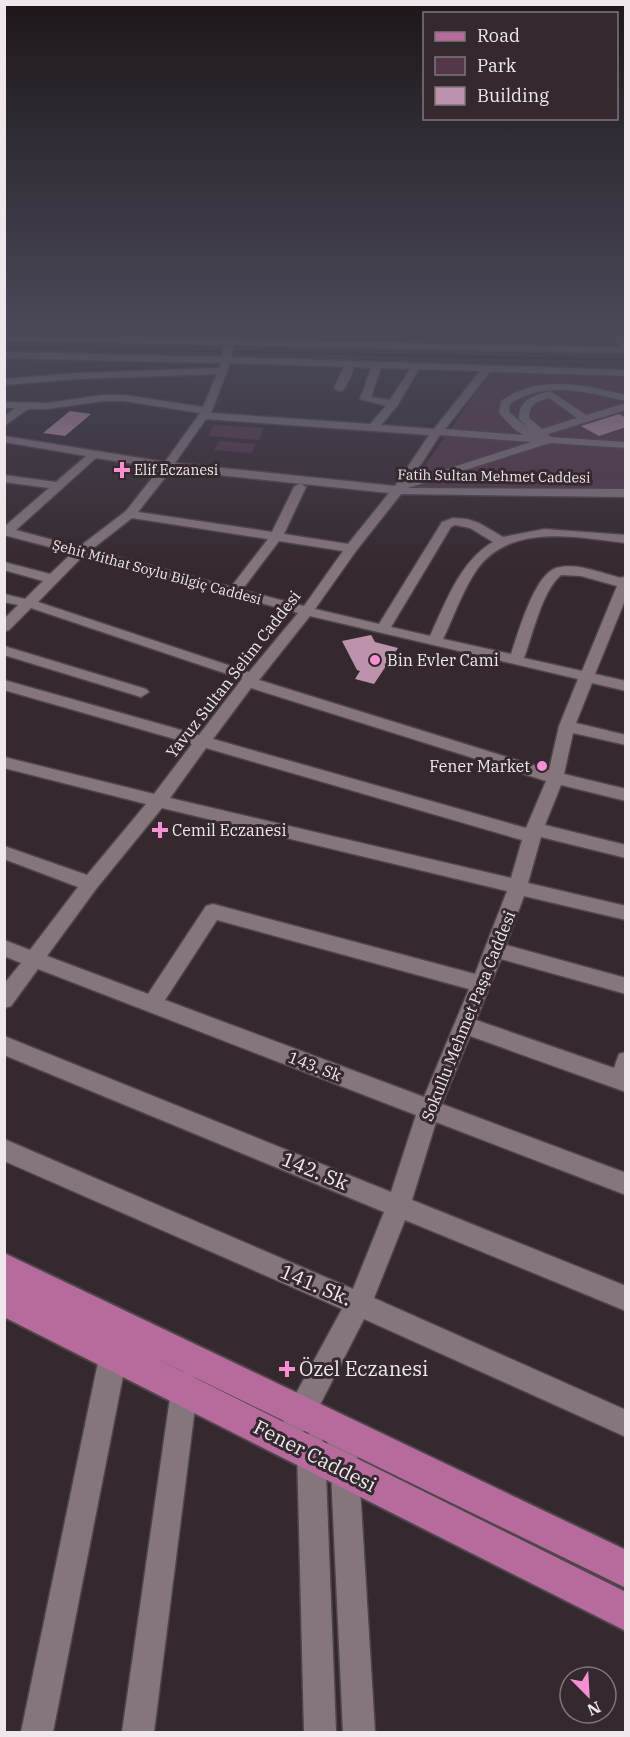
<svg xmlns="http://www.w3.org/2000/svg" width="630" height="1737" font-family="'IBM Plex Serif',serif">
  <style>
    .green { fill: #543749 }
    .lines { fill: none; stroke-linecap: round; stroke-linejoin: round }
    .stream { stroke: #2b0a20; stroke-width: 2 }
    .building { fill: #bd92ab }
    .minor-casing { stroke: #4f454b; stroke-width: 3 }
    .major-casing { stroke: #4f454b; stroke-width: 4 }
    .minor { fill: #85767e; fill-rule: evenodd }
    .major { fill: #b76b9d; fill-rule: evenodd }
    .poi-dot { fill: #f690d0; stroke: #352930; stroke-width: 2 }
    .labels { text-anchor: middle; stroke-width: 6; stroke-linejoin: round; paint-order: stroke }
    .far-poi-label { font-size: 14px; fill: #efe7ec; stroke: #352930; text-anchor: start }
    .far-street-label { font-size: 14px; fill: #efe7ec; stroke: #352930 }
    .poi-label { font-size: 16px; fill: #efe7ec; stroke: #352930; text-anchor: start }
    .street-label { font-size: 16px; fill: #efe7ec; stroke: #352930 }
    .near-street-label { font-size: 20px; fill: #efe7ec; stroke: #352930 }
    .near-poi-label { font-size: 20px; fill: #efe7ec; stroke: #352930; text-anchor: start }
  </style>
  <rect width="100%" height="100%" fill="#352930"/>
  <g class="green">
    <polygon points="5,330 222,330 222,337 5,334"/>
    <polygon points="492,370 625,374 625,489 409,488"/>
    <polygon points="214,425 264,428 259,440 208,436"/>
    <polygon points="219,441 256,444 252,453 214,450"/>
  </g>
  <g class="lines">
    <polyline class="stream" points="4,347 626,360"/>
  </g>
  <g class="building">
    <polygon points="70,411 91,414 65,436 43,433"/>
    <polygon points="619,414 626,418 626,427 599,436 581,426"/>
    <polygon points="371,635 375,642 398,648 374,684 355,679 360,671 357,670 342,641"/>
  </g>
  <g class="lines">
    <g class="minor-casing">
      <g id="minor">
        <path d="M 231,330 L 241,330 L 235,340 L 621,347 L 608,330 L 618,330 L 626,340 L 626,353 L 233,345 L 231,357 L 626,370 L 626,376 L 490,372 L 445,429 L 523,435 L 514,429 L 499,413 L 501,401 C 540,374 583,385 626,395 L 626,401 C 587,392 545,380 510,404 L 509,412 L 529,429 L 519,419 C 519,399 533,396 550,391 L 586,415 L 626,403 L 626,410 L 548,434 L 551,437 L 626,442 L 626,448 L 550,443 L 408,488 L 626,489 L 626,497 L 401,494 L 356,551 L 315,609 L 379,624 L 442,522 L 453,518 L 467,519 L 479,523 L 503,537 L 544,529 L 626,535 L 626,543 C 577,537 512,523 478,568 C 463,589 454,616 443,639 L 511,654 C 518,634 534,575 556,568 C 576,562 601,573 621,578 L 626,576 L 626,598 L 595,674 L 626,681 L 626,691 L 592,683 L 576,723 L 626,735 L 626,745 L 573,733 L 564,774 L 626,789 L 626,801 L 561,785 L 545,825 L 626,845 L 626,858 L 541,837 L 528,883 L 626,906 L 626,920 L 524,896 L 506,945 L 626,978 L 626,994 L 501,959 L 476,1020 L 614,1068 L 619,1054 L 626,1052 L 626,1092 L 470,1036 L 442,1104 L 626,1173 L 626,1195 L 436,1122 L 412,1200 L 626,1286 L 626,1311 L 405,1220 L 374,1298 L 626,1410 L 626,1437 L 364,1319 L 307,1430 L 297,1434 L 287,1430 L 283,1420 L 287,1410 L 342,1309 L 4,1161 L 4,1139 L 353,1289 L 384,1212 L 4,1055 L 4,1036 L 391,1192 L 416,1115 L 38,969 L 11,1006 L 4,1008 L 4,984 L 21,963 L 4,956 L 4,940 L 30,950 L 78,887 L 4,859 L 4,846 L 87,875 L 146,804 L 4,768 L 4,757 L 154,794 L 192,744 L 4,690 L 4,680 L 199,735 L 242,679 L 31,608 L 9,630 L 4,631 L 4,619 L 18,605 L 4,602 L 4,594 L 25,599 L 43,581 L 4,570 L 4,562 L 50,574 L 72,553 L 4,535 L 4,527 L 49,488 L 4,482 L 4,475 L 56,482 L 86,456 L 4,442 L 4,436 L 165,462 L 200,413 L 124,401 L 103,401 L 47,409 L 28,409 L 4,426 L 4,417 L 15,408 L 4,408 L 4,402 L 47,403 L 103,395 L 124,395 L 203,407 L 217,374 L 78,379 L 4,385 L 4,379 L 78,373 L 219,368 L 221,363 L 4,358 L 4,352 L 222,357 L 224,345 L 4,341 L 4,335 L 226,339 ZM 230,363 L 344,367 L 334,388 L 339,391 L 343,390 L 349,381 L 354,367 L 371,368 L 360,399 L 386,406 L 370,424 L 211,413 ZM 381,368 L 410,369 L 390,400 L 371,397 ZM 419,369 L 480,371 L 434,429 L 381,425 L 397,406 ZM 549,398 L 577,418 L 542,429 L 529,418 C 529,404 536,402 549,398 ZM 206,419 L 429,435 L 395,486 L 175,463 ZM 440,435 L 531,442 L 410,481 ZM 96,458 L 160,468 L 126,511 L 79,547 L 16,530 ZM 171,470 L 389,493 L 348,544 L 284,534 L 306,487 L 300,483 L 294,487 L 272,532 L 138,512 ZM 132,518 L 268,539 L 231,587 L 91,550 ZM 455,525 L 470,528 L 493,542 C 460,561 446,602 430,636 L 391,627 L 451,527 ZM 279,541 L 343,551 L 304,606 L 242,590 ZM 83,556 L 298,613 L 249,672 L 38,602 ZM 561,575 L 581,576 L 617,586 L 582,671 L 524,658 C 533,634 542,591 561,575 ZM 310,616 L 578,679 L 559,726 L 549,770 L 259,680 ZM 251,688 L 546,781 L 526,828 L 213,739 ZM 206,748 L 522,840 L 511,878 L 170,798 ZM 162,808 L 507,891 L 475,974 L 213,904 L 206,906 L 148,994 L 47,956 L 96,889 ZM 217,920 L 469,989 L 424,1097 L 165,1000 Z"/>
        <polygon points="4,646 146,689 149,692 141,697 4,655"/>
        <polygon points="114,1335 123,1339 127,1356 53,1732 21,1732 101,1348 105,1339"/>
        <polygon points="185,1371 194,1375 198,1384 154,1732 122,1732 172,1384 176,1375"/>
        <polygon points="340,1418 350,1422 354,1432 359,1471 375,1732 343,1732 331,1471 326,1432 330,1422"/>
        <polygon points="311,1433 321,1437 325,1447 336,1732 304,1732 297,1447 301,1437"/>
      </g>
    </g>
    <g class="major-casing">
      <polygon id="major" points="4,1253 626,1550 626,1588 153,1357 626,1592 626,1631 4,1317"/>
    </g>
    <use href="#minor" class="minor"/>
    <use href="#major" class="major"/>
  </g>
  <linearGradient id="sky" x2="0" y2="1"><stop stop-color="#1d171a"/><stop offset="0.58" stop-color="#4b4959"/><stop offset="1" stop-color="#4b4959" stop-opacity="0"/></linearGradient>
  <rect width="630" height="573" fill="url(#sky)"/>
  <g class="poi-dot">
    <path d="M119 461h6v6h6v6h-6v6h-6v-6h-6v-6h6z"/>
    <circle cx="375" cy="660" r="6"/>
    <circle cx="542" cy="766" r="6"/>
    <path d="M157 821h6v6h6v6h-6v6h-6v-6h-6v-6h6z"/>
    <path d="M284 1360h6v6h6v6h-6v6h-6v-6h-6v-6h6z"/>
  </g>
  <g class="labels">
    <g class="far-poi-label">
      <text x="134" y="475">Elif Eczanesi</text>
    </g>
    <g class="far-street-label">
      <text transform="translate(494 476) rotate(1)" y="5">Fatih Sultan Mehmet Caddesi</text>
      <text transform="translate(157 572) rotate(15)" y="5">Şehit Mithat Soylu Bilgiç Caddesi</text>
    </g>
    <g class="poi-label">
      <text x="387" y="666">Bin Evler Cami</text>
      <text x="530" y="772" text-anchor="end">Fener Market</text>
      <text x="172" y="836">Cemil Eczanesi</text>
    </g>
    <g class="street-label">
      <text transform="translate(233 674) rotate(-52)" y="6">Yavuz Sultan Selim Caddesi</text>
      <text transform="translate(468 1016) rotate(-68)" y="6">Sokullu Mehmet Paşa Caddesi</text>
      <text transform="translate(315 1066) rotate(21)" y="6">143. Sk</text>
    </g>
    <g class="near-street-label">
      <text transform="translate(315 1171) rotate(22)" y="7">142. Sk</text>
      <text transform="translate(316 1285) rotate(23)" y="7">141. Sk.</text>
      <text transform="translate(315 1456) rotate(27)" y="7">Fener Caddesi</text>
    </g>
    <g class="near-poi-label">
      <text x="299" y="1376">Özel Eczanesi</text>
    </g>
  </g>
  <rect width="630" height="1737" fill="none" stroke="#efe7ec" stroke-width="12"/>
  <rect x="423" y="12" width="195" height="108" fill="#352930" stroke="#7f757b" stroke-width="1.5"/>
  <rect x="435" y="32" width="30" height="9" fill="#b76b9d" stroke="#7f757b" stroke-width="1.5"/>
  <text x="477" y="42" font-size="18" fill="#efe7ec">Road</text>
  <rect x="435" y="57" width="30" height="18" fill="#543749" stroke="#7f757b" stroke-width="1.5"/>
  <text x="477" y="72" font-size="18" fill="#efe7ec">Park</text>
  <rect x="435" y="87" width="30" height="18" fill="#bd92ab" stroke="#7f757b" stroke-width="1.5"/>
  <text x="477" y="102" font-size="18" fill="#efe7ec">Building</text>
  <g transform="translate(588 1695) rotate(156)"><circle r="28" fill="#352930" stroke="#7f757b" stroke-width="1.5"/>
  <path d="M0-4.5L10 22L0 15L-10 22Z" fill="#f690d0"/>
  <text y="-9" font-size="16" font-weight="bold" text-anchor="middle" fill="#efe7ec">N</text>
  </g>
</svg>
